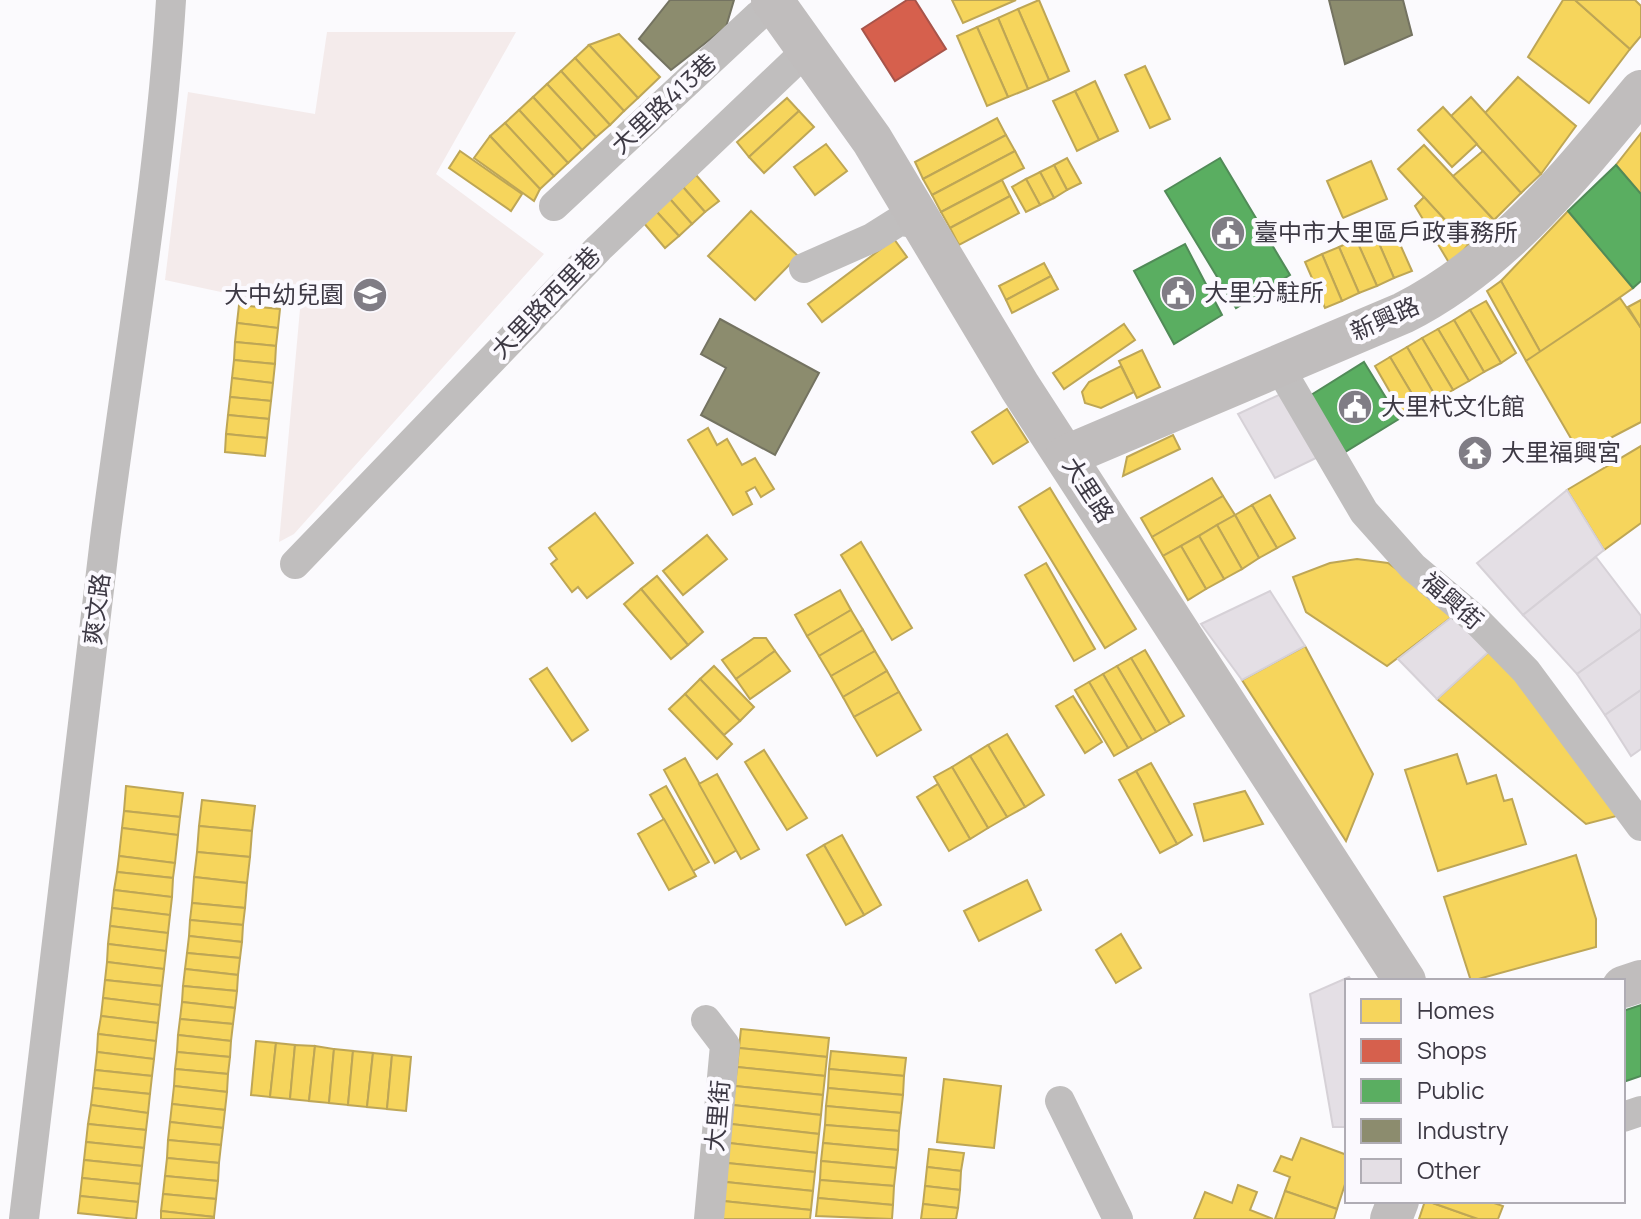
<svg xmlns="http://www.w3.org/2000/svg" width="1641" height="1219" font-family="Manrope,'Noto Sans TC',sans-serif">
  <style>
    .education { fill: #f4ebeb }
    .homes { fill: #f6d55c; stroke: #bea655; stroke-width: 2 }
    .shops { fill: #d6604d; stroke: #a8544a; stroke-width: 2 }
    .public { fill: #5aae61; stroke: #518b58; stroke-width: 2 }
    .industry { fill: #8c8c6e; stroke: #747361; stroke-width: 2 }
    .building { fill: #e4dfe5; stroke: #d6d1d7; stroke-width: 2 }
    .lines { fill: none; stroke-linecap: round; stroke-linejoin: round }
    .street { stroke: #c0bebe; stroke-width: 30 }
    .secondary { stroke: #c0bdbd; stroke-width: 42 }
    .labels { text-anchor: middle; stroke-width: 8; stroke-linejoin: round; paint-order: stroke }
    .street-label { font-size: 24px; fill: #3d3944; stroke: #fbf9fe }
    .poi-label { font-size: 24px; fill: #3d3944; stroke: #fbf9fe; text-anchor: start }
  </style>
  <rect width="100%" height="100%" fill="#fbfafd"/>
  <polygon class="education" points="327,32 516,32 436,174 544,254 294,534 279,542 300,309 165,280 188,92 315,114"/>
  <g class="homes">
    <polygon points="952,0 1016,0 963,23"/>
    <polygon points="1039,0 1069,71 1049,80 1018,9"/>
    <polygon points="1563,0 1575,0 1630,49 1589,103 1528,57"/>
    <polygon points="1575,0 1635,0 1641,6 1641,36 1630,49"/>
    <polygon points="1018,9 1049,80 1028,89 998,18"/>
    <polygon points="998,18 1028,89 1008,97 977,27"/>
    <polygon points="977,27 1008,97 987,106 957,36"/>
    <polygon points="619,34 660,77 638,98 589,45"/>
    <polygon points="589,45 638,98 624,111 575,58"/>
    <polygon points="575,58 624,111 610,125 561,71"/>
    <polygon points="1145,66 1170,119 1150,128 1125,75"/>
    <polygon points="561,71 610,125 596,137 547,84"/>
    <polygon points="1518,77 1576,126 1541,174 1485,113"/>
    <polygon points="1095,81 1118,131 1099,140 1075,91"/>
    <polygon points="547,84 596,137 582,150 533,97"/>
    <polygon points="1075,91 1099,140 1077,151 1053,101"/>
    <polygon points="533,97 582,150 568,163 519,110"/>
    <polygon points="1471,97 1541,174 1521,193 1451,116"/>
    <polygon points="787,98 799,111 749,157 737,142"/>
    <polygon points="1443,107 1477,144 1452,167 1418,130"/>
    <polygon points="519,110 568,163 554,176 505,123"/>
    <polygon points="799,111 814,127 764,173 749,157"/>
    <polygon points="997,118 1006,135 923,179 915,162"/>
    <polygon points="505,123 554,176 540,189 490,136"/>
    <polygon points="1641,133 1641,194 1616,165"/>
    <polygon points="1006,135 1015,151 932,195 923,179"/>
    <polygon points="490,136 540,189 534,201 474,158"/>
    <polygon points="826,144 847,171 815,195 794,167"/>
    <polygon points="1424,145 1494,220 1468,245 1398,169"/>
    <polygon points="460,151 522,194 511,211 449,168"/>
    <polygon points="1015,151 1024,168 941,212 932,195"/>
    <polygon points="1483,151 1521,193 1494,220 1453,176"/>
    <polygon points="1067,158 1081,183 1067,190 1054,165"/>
    <polygon points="1371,161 1387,199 1343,218 1327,181"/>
    <polygon points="1054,165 1067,190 1054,198 1040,172"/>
    <polygon points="1040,172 1054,198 1040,205 1026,179"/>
    <polygon points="696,175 719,201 705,212 683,187"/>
    <polygon points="1026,179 1040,205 1026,212 1012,187"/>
    <polygon points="1002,180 1010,196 950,228 941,212"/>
    <polygon points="683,187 705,212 692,224 670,199"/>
    <polygon points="1010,196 1019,213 959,245 950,228"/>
    <polygon points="1424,197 1468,245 1451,266 1415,206"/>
    <polygon points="670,199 692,224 679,236 656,211"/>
    <polygon points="656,211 679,236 665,248 643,222"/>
    <polygon points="751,211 798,256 755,300 708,256"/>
    <polygon points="1568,211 1633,288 1541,353 1501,281"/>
    <polygon points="1391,224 1412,271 1394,278 1374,232"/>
    <polygon points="1374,232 1394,278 1377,286 1356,239"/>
    <polygon points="894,239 907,257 822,322 808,304"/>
    <polygon points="1356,239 1377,286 1359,293 1339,247"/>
    <polygon points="1339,247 1359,293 1342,301 1322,254"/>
    <polygon points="1322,254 1342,301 1325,308 1305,262"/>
    <polygon points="1044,263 1051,276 1006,300 999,286"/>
    <polygon points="1051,276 1058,289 1012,313 1006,300"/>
    <polygon points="1501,281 1541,353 1526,361 1487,291"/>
    <polygon points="1620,298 1641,328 1641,422 1580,454 1526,361"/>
    <polygon points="1641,300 1641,328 1628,307"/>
    <polygon points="1486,301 1516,353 1501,363 1470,310"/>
    <polygon points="239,305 280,309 278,328 237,323"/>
    <polygon points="1470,310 1501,363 1484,372 1454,320"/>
    <polygon points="1454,320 1484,372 1469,381 1438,329"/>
    <polygon points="237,323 278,328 276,346 235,342"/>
    <polygon points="1124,324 1135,340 1064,389 1053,373"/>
    <polygon points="1438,329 1469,381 1453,390 1422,338"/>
    <polygon points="1422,338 1453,390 1437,399 1407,347"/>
    <polygon points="235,342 276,346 275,364 234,360"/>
    <polygon points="1407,347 1437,399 1421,409 1390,357"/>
    <polygon points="1142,350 1160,387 1137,398 1119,361"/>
    <polygon points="1390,357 1421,409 1405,418 1375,366"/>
    <polygon points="234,360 275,364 273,383 232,378"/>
    <polygon points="1121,366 1134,392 1101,408 1085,403 1082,392 1089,382"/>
    <polygon points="232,378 273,383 271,401 230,397"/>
    <polygon points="230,397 271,401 269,419 228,415"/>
    <polygon points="1007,409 1028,442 993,464 972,432"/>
    <polygon points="228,415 269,419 267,438 226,434"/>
    <polygon points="708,428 717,445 727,439 742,465 755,458 774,489 761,497 755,487 746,492 752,504 733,515 688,440"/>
    <polygon points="226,434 267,438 265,456 225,452"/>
    <polygon points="1173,435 1180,449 1123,476 1127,457"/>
    <polygon points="1641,446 1641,523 1604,550 1567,490"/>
    <polygon points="1212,478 1223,496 1152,537 1141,518"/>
    <polygon points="1050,488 1136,629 1105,648 1019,507"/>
    <polygon points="1270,495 1295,538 1277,548 1252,505"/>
    <polygon points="1223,496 1235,515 1163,556 1152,537"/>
    <polygon points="1252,505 1277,548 1259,558 1235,515"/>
    <polygon points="595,513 633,563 587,598 578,587 572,592 551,564 557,559 549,548"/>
    <polygon points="1235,515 1259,558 1242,569 1217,525"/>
    <polygon points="1217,525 1242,569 1224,579 1199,536"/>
    <polygon points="707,535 727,559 683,595 663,571"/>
    <polygon points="1199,536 1224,579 1206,589 1181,546"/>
    <polygon points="861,542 912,628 892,640 841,555"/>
    <polygon points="1181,546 1206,589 1188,600 1163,556"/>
    <polygon points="1357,559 1388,563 1457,613 1387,666 1306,612 1293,577 1330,563"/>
    <polygon points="1046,563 1095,649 1074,661 1025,575"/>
    <polygon points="657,576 703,632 688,645 641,589"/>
    <polygon points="641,589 688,645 671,659 624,604"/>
    <polygon points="840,590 851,610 807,636 795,615"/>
    <polygon points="851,610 863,630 819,656 807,636"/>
    <polygon points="863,630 875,651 831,676 819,656"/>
    <polygon points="754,638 766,638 775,651 736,679 722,660"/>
    <polygon points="1305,646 1373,774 1346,841 1242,680"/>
    <polygon points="1495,646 1628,813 1586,824 1437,699"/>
    <polygon points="1145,650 1184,716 1170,724 1131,658"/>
    <polygon points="775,651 790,671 750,699 736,679"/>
    <polygon points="875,651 887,671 843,697 831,676"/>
    <polygon points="1131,658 1170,724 1156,732 1117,666"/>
    <polygon points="714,666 754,707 740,721 700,679"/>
    <polygon points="1117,666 1156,732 1142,740 1103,674"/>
    <polygon points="547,668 588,730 572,741 530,679"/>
    <polygon points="887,671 899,692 854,717 843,697"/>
    <polygon points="1103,674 1142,740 1128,748 1089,682"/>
    <polygon points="700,679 740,721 724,735 685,694"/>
    <polygon points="1089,682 1128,748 1114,756 1075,690"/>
    <polygon points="899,692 921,730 877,756 854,717"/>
    <polygon points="685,694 732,744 717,759 669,709"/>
    <polygon points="1073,696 1102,742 1085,753 1056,706"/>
    <polygon points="1007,734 1044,795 1025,807 988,745"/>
    <polygon points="988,745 1025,807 1007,817 970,756"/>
    <polygon points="764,750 807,818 787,830 745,762"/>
    <polygon points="1457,754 1467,784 1496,775 1504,801 1512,799 1526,844 1438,871 1405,770"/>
    <polygon points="970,756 1007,817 988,828 952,767"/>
    <polygon points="685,758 737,850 715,863 664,770"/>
    <polygon points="1151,763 1192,835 1177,844 1136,771"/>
    <polygon points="952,767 988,828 970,839 934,777"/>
    <polygon points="1136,771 1177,844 1160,853 1119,780"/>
    <polygon points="717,774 759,849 741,859 699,784"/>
    <polygon points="938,784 970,839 949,851 917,797"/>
    <polygon points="126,786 183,793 180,817 124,811"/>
    <polygon points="666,786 709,862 693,871 650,795"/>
    <polygon points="1245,791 1263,824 1204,841 1194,804"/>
    <polygon points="202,800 255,806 252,831 199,826"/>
    <polygon points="124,811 180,817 178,835 122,828"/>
    <polygon points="664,819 696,876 669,890 638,834"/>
    <polygon points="199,826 252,831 250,857 197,852"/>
    <polygon points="122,828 178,835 175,863 119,856"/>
    <polygon points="842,835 881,905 864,915 824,845"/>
    <polygon points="824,845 864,915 846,925 807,855"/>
    <polygon points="197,852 250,857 247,883 194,877"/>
    <polygon points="1576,855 1596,919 1596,947 1471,981 1444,897"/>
    <polygon points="119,856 175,863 173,878 117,872"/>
    <polygon points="117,872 173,878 172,897 114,890"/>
    <polygon points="194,877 247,883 245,908 192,903"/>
    <polygon points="1027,880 1041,910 979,941 964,911"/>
    <polygon points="114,890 172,897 170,915 112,908"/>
    <polygon points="192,903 245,908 243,925 190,920"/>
    <polygon points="112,908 170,915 168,933 110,926"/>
    <polygon points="190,920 243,925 242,942 189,936"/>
    <polygon points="110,926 168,933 166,951 108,944"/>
    <polygon points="1121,934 1141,968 1116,983 1096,950"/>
    <polygon points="189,936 242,942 240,958 187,953"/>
    <polygon points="108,944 166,951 164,969 107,962"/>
    <polygon points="187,953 240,958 238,975 185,969"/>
    <polygon points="107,962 164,969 162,986 105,980"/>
    <polygon points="185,969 238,975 237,991 183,986"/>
    <polygon points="105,980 162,986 160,1005 103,998"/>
    <polygon points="183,986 237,991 235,1008 182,1002"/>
    <polygon points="103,998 160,1005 158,1023 101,1016"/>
    <polygon points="182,1002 235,1008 233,1024 180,1019"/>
    <polygon points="101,1016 158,1023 156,1041 98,1034"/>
    <polygon points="180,1019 233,1024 231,1041 178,1035"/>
    <polygon points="741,1029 829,1038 827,1057 739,1048"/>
    <polygon points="98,1034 156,1041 154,1059 97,1052"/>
    <polygon points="178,1035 231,1041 230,1057 177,1052"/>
    <polygon points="256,1041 276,1043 270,1097 251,1095"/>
    <polygon points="276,1043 295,1045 290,1099 270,1097"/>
    <polygon points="295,1045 315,1046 309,1101 290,1099"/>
    <polygon points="315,1046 334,1049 329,1103 309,1101"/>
    <polygon points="739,1048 827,1057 825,1076 737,1067"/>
    <polygon points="334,1049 353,1051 348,1105 329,1103"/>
    <polygon points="353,1051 373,1053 367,1107 348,1105"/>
    <polygon points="831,1051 906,1058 904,1076 829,1069"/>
    <polygon points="97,1052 154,1059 152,1076 95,1070"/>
    <polygon points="177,1052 230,1057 228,1074 175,1069"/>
    <polygon points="373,1053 392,1055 387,1109 367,1107"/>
    <polygon points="392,1055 411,1057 406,1111 387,1109"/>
    <polygon points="737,1067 825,1076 823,1095 735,1086"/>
    <polygon points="175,1069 228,1074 227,1092 174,1086"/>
    <polygon points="829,1069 904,1076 903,1095 828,1088"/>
    <polygon points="95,1070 152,1076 150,1094 93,1088"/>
    <polygon points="944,1079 1001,1086 994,1148 937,1142"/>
    <polygon points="174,1086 227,1092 225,1110 172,1104"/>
    <polygon points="735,1086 823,1095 821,1115 733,1105"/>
    <polygon points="93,1088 150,1094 148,1113 91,1105"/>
    <polygon points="828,1088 903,1095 901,1113 826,1106"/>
    <polygon points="172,1104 225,1110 223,1128 170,1122"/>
    <polygon points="91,1105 148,1113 146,1130 88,1124"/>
    <polygon points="733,1105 821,1115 819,1134 731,1124"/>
    <polygon points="826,1106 901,1113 899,1131 825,1125"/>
    <polygon points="170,1122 223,1128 221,1145 168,1140"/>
    <polygon points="88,1124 146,1130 144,1148 86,1142"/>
    <polygon points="731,1124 819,1134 817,1153 729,1143"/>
    <polygon points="825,1125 899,1131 898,1150 823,1143"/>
    <polygon points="1301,1138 1347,1155 1347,1178 1337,1209 1285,1191 1290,1177 1274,1171 1281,1156 1292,1160"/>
    <polygon points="168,1140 221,1145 219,1163 167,1158"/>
    <polygon points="86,1142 144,1148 142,1166 84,1160"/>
    <polygon points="729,1143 817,1153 815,1172 727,1163"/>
    <polygon points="823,1143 898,1150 896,1168 821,1161"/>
    <polygon points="929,1149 964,1153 961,1171 927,1167"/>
    <polygon points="167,1158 219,1163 218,1181 165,1176"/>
    <polygon points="84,1160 142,1166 140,1184 82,1178"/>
    <polygon points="821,1161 896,1168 894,1186 820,1180"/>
    <polygon points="727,1163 815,1172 813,1191 726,1182"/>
    <polygon points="927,1167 961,1171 960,1190 925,1186"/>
    <polygon points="165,1176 218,1181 216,1199 163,1194"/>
    <polygon points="82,1178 140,1184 138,1202 80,1196"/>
    <polygon points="820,1180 894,1186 893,1205 818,1198"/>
    <polygon points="726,1182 813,1191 811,1210 723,1201"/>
    <polygon points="1238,1185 1257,1192 1250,1210 1273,1219 1194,1219 1205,1192 1232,1203"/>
    <polygon points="925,1186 960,1190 958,1208 923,1204"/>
    <polygon points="1285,1191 1337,1209 1334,1219 1275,1219"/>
    <polygon points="163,1194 216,1199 214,1217 161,1211"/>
    <polygon points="80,1196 138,1202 136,1219 78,1213"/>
    <polygon points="818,1198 893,1205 892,1219 816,1216"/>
    <polygon points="723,1201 811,1210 810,1219 722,1219"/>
    <polygon points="1425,1201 1427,1201 1478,1219 1419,1219"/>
    <polygon points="1427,1201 1488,1201 1503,1206 1498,1219 1478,1219"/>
    <polygon points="923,1204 958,1208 956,1219 921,1219"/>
    <polygon points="161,1211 214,1217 214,1219 161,1219"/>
  </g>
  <polygon class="shops" points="907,0 915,0 946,49 895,81 862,29"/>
  <g class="public">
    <polygon points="1220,158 1290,275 1236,308 1165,191"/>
    <polygon points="1616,165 1641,194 1641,281 1633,288 1568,211"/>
    <polygon points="1185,244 1222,315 1174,344 1134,271"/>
    <polygon points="1364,362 1399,419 1345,452 1311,395"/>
    <polygon points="1641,1005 1641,1076 1623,1082 1623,1011"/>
  </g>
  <g class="industry">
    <polygon points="670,0 734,0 726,27 671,70 639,39"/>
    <polygon points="1329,0 1403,0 1412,35 1345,64"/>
    <polygon points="720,319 819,373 775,455 701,415 726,368 701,354"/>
  </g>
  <g class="building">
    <polygon points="1281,394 1320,456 1275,478 1238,414"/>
    <polygon points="1567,490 1604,550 1523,615 1477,563"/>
    <polygon points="1596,557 1641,616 1641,629 1577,674 1523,615"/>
    <polygon points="1270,591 1305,646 1242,680 1201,624"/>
    <polygon points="1457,613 1495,646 1437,699 1398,659"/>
    <polygon points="1641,629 1641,690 1605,715 1577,674"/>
    <polygon points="1641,690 1641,749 1631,756 1605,715"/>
    <polygon points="1349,977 1352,981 1347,981 1347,1127 1333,1127 1310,994"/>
  </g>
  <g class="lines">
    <g class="street">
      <polyline points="554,206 759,15 775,4"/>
      <polyline points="804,268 872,238 899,221 922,224"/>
      <polyline points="1278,365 1364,512 1413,567 1476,620 1526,671 1641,826"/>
      <polyline points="295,564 599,248 807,50"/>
      <polyline points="706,1020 725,1045 709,1219"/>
      <polyline points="1060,1101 1118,1219"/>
      <polyline points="1623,1117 1641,1111"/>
      <path d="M 24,1219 C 51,992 77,765 105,539 C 128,359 160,181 171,0"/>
    </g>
    <g class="secondary">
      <polyline points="772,0 872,140 1020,387 1405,981"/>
      <path d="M 1066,456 L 1403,313 C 1501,264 1572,174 1641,91"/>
      <polyline points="1623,987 1641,981"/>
      <polyline points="1391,1219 1398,1201"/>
    </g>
  </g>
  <defs>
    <g id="civic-disc" transform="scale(1.8)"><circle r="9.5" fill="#807d85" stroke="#fbf9fe"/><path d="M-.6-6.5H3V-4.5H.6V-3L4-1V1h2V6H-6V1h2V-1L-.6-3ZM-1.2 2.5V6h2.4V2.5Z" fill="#fff"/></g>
    <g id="school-disc" transform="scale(1.8)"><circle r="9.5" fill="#807d85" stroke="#fbf9fe"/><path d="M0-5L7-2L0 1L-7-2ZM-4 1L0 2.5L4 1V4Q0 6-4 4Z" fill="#fff"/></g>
    <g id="temple-disc" transform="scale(1.8)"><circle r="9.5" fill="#807d85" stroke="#fbf9fe"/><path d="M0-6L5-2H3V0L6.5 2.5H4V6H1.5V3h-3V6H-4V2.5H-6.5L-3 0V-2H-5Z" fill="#fff"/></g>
  </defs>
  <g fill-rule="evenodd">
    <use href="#civic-disc" x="1228" y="233"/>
    <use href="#civic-disc" x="1178" y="293"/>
    <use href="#school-disc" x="370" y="295"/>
    <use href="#civic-disc" x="1355" y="407"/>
    <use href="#temple-disc" x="1475" y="453"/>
  </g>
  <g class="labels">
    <g class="street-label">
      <text transform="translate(664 104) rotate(-43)" y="8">大里路413巷</text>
      <text transform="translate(546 303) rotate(-46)" y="8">大里路西里巷</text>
      <text transform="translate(1385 319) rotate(-24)" y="8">新興路</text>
      <text transform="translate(1088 490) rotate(57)" y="8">大里路</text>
      <text transform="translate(1452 601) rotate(41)" y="8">福興街</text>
      <text transform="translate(97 609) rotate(-83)" y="8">爽文路</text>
      <text transform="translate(718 1116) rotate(-85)" y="8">大里街</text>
    </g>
    <g class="poi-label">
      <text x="1254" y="241">臺中市大里區戶政事務所</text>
      <text x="1204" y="301">大里分駐所</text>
      <text x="344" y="303" text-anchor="end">大中幼兒園</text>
      <text x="1381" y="415">大里杙文化館</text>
      <text x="1501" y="461">大里福興宮</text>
    </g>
  </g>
  <rect x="1345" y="979" width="280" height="224" fill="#fbf9fe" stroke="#afacb4" stroke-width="2"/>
  <rect x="1361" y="999" width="40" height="24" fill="#f6d55c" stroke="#afacb4" stroke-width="2"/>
  <text x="1417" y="1019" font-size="24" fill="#3d3944">Homes</text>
  <rect x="1361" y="1039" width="40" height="24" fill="#d6604d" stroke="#afacb4" stroke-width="2"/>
  <text x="1417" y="1059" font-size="24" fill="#3d3944">Shops</text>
  <rect x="1361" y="1079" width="40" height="24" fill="#5aae61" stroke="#afacb4" stroke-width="2"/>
  <text x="1417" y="1099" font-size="24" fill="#3d3944">Public</text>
  <rect x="1361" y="1119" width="40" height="24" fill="#8c8c6e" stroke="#afacb4" stroke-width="2"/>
  <text x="1417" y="1139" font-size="24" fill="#3d3944">Industry</text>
  <rect x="1361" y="1159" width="40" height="24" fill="#e4dfe5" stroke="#afacb4" stroke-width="2"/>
  <text x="1417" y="1179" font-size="24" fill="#3d3944">Other</text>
</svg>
